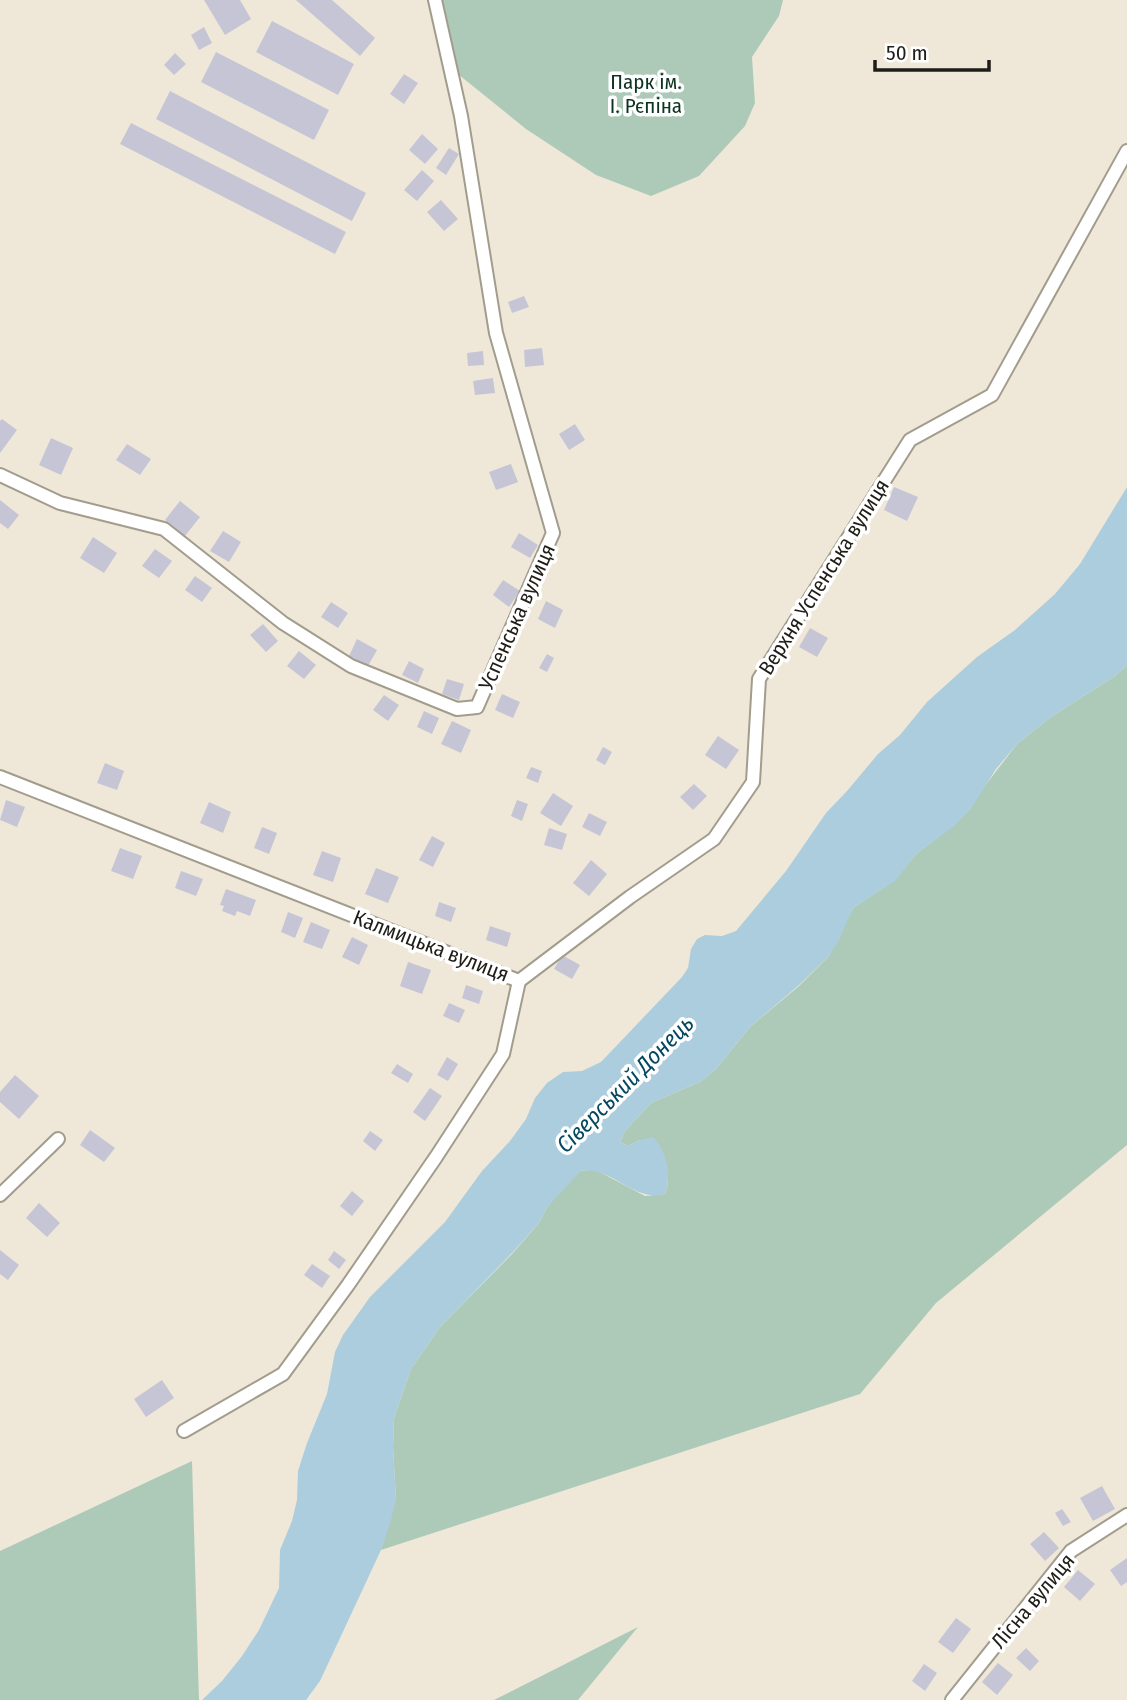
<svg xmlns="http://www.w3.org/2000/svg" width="1127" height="1700" font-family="'Fira Sans Condensed',sans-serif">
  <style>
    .green { fill: #adcab8 }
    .water { fill: #accddd }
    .building { fill: #c5c5d5 }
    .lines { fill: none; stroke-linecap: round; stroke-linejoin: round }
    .street-casing { stroke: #a29c8d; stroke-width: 16 }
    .street { stroke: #fff; stroke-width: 12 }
    .labels { text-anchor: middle; stroke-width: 7; stroke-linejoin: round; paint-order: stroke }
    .park-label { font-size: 21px; fill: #0c3420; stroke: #fff }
    .street-label { font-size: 21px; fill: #1f1d17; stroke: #fff }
    .water-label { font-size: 23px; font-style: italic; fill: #044860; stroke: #fff }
  </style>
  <rect width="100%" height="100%" fill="#efe8d9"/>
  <g class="green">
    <polygon points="442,0 783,0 779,16 752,57 755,103 745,126 699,176 651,196 596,175 526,129 448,66"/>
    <path d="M 1127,665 L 1127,1145 L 936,1303 L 860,1394 L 381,1550 L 396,1499 L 393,1447 L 394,1418 L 411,1369 L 440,1327 L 512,1254 L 539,1223 L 548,1206 L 572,1178 L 581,1171 L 594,1169 L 645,1196 L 665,1194 C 675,1167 657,1159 640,1140 L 628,1146 L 620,1142 L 625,1131 L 651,1103 L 700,1082 L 716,1069 L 750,1027 L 799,986 L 829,956 L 853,908 L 894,881 L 916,854 L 932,842 L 984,787 L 1017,744 L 1051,717 L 1115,676 Z"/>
    <polygon points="192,1461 199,1700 0,1700 0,1551"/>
    <polygon points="638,1627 578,1700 494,1700"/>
  </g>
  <path class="water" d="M 1127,487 L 1127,665 L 1115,676 L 1051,717 L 1017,744 L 996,769 L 970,810 L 953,827 L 916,854 L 895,881 L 853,908 L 839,940 L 829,956 L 799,985 L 750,1027 L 716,1069 L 700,1082 L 651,1103 L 625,1131 L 620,1142 L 628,1146 L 640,1140 L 653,1137 C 667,1152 672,1175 665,1194 C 634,1203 612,1166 581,1171 L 548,1206 L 539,1223 L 512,1253 L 440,1327 L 411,1369 L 394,1418 L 393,1447 L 396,1499 L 391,1520 L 381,1550 L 320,1681 L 306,1700 L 202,1700 L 222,1681 L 242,1656 L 259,1630 L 279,1588 L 280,1550 L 292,1521 L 297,1500 L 298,1471 L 307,1443 L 327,1394 L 335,1352 L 343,1335 L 370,1297 L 445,1222 L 482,1171 L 510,1141 L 526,1119 L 535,1098 L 547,1083 L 563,1072 L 582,1071 L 601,1062 L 682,977 L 688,968 L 691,949 L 697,939 L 705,935 L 722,936 L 736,931 L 786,871 L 826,813 L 847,791 L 878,754 L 900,735 L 927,702 L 977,657 L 1015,630 L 1055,594 L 1080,564 Z"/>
  <g class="building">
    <polygon points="204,0 240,0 251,19 225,35"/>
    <polygon points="296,0 332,0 375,38 360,56"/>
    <polygon points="272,21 354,64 338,95 256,52"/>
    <polygon points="204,27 212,43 199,50 191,35"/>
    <polygon points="216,52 329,110 314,140 201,82"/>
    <polygon points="175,53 186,64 174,75 164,65"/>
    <polygon points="404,74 418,83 404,104 390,94"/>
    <polygon points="170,91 366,193 352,221 156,119"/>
    <polygon points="131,123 346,232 335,254 120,144"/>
    <polygon points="422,134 438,149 425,164 409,150"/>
    <polygon points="449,148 459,154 446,175 436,168"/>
    <polygon points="422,170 434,181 417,201 404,190"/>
    <polygon points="441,200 458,219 444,231 427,212"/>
    <polygon points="524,296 529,307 512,313 508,302"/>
    <polygon points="542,348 544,365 525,367 524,350"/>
    <polygon points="483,351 484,365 468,366 467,353"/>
    <polygon points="493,378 495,393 475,395 473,381"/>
    <polygon points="2,419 17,430 0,453 0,421"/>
    <polygon points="575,424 585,440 569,450 559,434"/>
    <polygon points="51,438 73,448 61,475 39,465"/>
    <polygon points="127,444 151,459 140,475 116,460"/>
    <polygon points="511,464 518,482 496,490 489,472"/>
    <polygon points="894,487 918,497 907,521 884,510"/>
    <polygon points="0,500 19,515 8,529 0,523"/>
    <polygon points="180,501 200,517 185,536 165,520"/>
    <polygon points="223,531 241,542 229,562 210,551"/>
    <polygon points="519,533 538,545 530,558 511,547"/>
    <polygon points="93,537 117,553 104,573 80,558"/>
    <polygon points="155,549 172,561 159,578 142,566"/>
    <polygon points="195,576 212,588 202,602 185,590"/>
    <polygon points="503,580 520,591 509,607 493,595"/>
    <polygon points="546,601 563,610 555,628 538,619"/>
    <polygon points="331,602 348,613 338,628 321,617"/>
    <polygon points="263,624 278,641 266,652 250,635"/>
    <polygon points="810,628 828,638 817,657 799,647"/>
    <polygon points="357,639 377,650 368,666 349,656"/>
    <polygon points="299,651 316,665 304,679 287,666"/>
    <polygon points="547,654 554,658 547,672 539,668"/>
    <polygon points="409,661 424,669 418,683 402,675"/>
    <polygon points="447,679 464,684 459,700 442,694"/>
    <polygon points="502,694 520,702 513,718 495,710"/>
    <polygon points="384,695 399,705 388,721 373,710"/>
    <polygon points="424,711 439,718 432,734 417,727"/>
    <polygon points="452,721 471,730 461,753 441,744"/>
    <polygon points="718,736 739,750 726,769 705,755"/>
    <polygon points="603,747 612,752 605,765 596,760"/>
    <polygon points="105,763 124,771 117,790 97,783"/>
    <polygon points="531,767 542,771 538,783 526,778"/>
    <polygon points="694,784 707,796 693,810 680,797"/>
    <polygon points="553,793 573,806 561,826 540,813"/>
    <polygon points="6,800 25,807 17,827 0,820"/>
    <polygon points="517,800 528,804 522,821 511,816"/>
    <polygon points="209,802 231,812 223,833 200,823"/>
    <polygon points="589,813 607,822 600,836 582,827"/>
    <polygon points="262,827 277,833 269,854 254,848"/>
    <polygon points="549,828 567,834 562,850 544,845"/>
    <polygon points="432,836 445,843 433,867 419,860"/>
    <polygon points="120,848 142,856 133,879 111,871"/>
    <polygon points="322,851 341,858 333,882 313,875"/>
    <polygon points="591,860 607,874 589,896 573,883"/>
    <polygon points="376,868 399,877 388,903 365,894"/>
    <polygon points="181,871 203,879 196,896 175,888"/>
    <polygon points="226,889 256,900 250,916 237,911 235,916 222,911 224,906 220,905"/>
    <polygon points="439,902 456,908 451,922 435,916"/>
    <polygon points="288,912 303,918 295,938 281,932"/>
    <polygon points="311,922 330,930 322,949 303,942"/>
    <polygon points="490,926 511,933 507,947 486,940"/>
    <polygon points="352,937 368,945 359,965 342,957"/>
    <polygon points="562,955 580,965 572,979 554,969"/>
    <polygon points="408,962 431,970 422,994 400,986"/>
    <polygon points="466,985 483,991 479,1004 462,998"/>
    <polygon points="449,1003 465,1010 459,1023 443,1016"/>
    <polygon points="447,1057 458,1064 448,1081 437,1075"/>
    <polygon points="397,1064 413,1074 408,1083 391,1073"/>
    <polygon points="15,1075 39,1096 19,1119 0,1102 0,1092"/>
    <polygon points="430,1088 442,1096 425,1121 413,1112"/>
    <polygon points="90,1130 115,1148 104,1162 80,1145"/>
    <polygon points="370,1131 383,1140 375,1151 363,1141"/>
    <polygon points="352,1191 364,1201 352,1216 340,1206"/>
    <polygon points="39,1203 60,1223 47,1237 26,1218"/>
    <polygon points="0,1250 19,1265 8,1280 0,1274"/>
    <polygon points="334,1251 346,1260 339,1269 328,1260"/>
    <polygon points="312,1264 330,1276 322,1288 304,1275"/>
    <polygon points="162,1380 174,1398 146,1417 134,1399"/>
    <polygon points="1102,1486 1115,1509 1093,1521 1080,1498"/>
    <polygon points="1062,1509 1071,1522 1063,1526 1055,1513"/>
    <polygon points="1044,1532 1059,1548 1045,1561 1030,1544"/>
    <polygon points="1127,1558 1127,1582 1121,1586 1110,1570"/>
    <polygon points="1078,1570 1095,1584 1080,1601 1064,1587"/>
    <polygon points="956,1618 971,1629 953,1653 938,1642"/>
    <polygon points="1026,1648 1039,1661 1030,1671 1016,1658"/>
    <polygon points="998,1663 1013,1675 997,1695 982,1682"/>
    <polygon points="924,1664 937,1673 925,1691 912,1681"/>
  </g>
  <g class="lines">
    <g class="street-casing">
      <g id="street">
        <polyline points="0,475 60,503 164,529 283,623 351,666 457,709 477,707 553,533 496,333 461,116 435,0"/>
        <polyline points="0,777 519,981"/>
        <polyline points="519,981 630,897 714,839 753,782 759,679 910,440 992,395 1127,151"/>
        <polyline points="0,1195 58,1139"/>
        <polyline points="184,1431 283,1374 348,1285 436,1157 503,1054 519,981"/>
        <polyline points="952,1700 1071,1551 1127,1515"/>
      </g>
    </g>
    <use href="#street" class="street"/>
  </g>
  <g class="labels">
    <g class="park-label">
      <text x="646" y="89">Парк ім.<tspan x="646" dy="24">І. Рєпіна</tspan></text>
    </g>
    <g class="street-label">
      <text transform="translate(824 577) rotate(-58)" y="7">Верхня Успенська вулиця</text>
      <text transform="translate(517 617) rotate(-66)" y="7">Успенська вулиця</text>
      <text transform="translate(431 946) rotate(21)" y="7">Калмицька вулиця</text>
      <text transform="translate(1033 1601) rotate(-50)" y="7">Лісна вулиця</text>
    </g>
    <g class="water-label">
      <text transform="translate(625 1084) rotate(-45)" y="8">Сіверський Донець</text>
    </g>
  </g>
  <path d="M875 60v10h114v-10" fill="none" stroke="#1f1d17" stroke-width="3.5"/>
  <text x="886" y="60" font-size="21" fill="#1f1d17" stroke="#ffffff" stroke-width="5" paint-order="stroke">50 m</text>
</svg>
